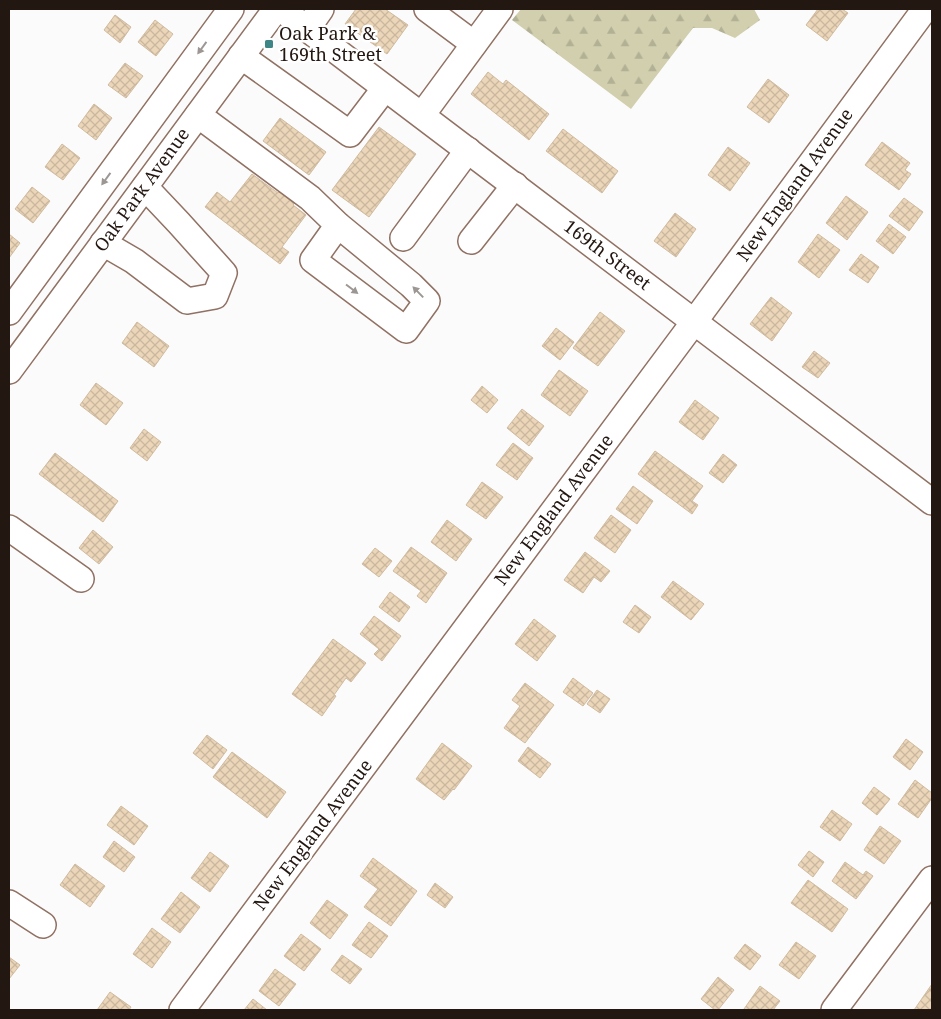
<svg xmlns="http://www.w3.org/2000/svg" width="941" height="1019" font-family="'Noto Serif',serif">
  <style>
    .forest { fill: url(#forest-firs) }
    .building { fill: url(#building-cross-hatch); stroke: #d0bb9f }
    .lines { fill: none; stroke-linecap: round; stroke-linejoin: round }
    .minor-casing { stroke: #907163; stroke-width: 28 }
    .minor { stroke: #fff; stroke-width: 25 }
    .oneway { fill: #9c9794 }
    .poi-dot { fill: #3e8685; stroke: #fff; stroke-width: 2 }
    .labels { text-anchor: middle; stroke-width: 5; stroke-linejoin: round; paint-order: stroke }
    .poi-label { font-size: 18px; fill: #231711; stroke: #fff; text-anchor: start }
    .street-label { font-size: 18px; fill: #231711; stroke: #fff }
  </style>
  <defs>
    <pattern id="forest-firs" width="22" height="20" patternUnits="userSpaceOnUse" patternTransform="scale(1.25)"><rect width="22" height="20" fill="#d1cfae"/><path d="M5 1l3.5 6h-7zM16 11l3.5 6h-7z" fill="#b3b195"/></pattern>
    <pattern id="building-cross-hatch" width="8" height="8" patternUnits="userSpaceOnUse" patternTransform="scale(1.25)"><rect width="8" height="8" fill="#ecd6b9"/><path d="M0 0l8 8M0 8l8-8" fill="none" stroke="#cab79e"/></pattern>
  </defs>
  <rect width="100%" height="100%" fill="#fbfbfb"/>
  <polygon class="forest" points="521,9 754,9 760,20 735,38 712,28 693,28 631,109 512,20"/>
  <g class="building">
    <polygon points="356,9 385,9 408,25 387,54 345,24"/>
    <polygon points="818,9 842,9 848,13 827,41 806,25"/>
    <polygon points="115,15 131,27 120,43 104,30"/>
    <polygon points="155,20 173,34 156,56 138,42"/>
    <polygon points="125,63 143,76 126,98 108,85"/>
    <polygon points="488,72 503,84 506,80 549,114 529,140 471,94"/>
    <polygon points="768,79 789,95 769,123 747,107"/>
    <polygon points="94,104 112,118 96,140 78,126"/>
    <polygon points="280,118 326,152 309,175 263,141"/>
    <polygon points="379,127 416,154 369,217 332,190"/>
    <polygon points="563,129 618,171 602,193 546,151"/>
    <polygon points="882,142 910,163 905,170 911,174 899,190 865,165"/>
    <polygon points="62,144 80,158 63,180 45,167"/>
    <polygon points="728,147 750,163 730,191 708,175"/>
    <polygon points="252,174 278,193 282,187 298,199 293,205 306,215 282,247 289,252 280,264 205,207 217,192 230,202"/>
    <polygon points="32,187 50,201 33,223 15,209"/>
    <polygon points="846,196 868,212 847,240 826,223"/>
    <polygon points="904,198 923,212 909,231 889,216"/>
    <polygon points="675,213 696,229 676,257 654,241"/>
    <polygon points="889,224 906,237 893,254 876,241"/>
    <polygon points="9,234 20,243 9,258"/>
    <polygon points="818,234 840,250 819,278 798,262"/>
    <polygon points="861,254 879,267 868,283 849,270"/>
    <polygon points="771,297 792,313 772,341 750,324"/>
    <polygon points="600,312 625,331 598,366 573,348"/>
    <polygon points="137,322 169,346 154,367 122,343"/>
    <polygon points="556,328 574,342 560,360 542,346"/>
    <polygon points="814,351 830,363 818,378 802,367"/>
    <polygon points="559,370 588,391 570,416 541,395"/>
    <polygon points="96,383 123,403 106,425 80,405"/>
    <polygon points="482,386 498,400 487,413 471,400"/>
    <polygon points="695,400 719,418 703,440 679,422"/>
    <polygon points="522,409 544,426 529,446 507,428"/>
    <polygon points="144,429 161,442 147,461 130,448"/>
    <polygon points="513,443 533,458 517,480 496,465"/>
    <polygon points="655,451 703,486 692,501 698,505 692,514 638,474"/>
    <polygon points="55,453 118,501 103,522 39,474"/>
    <polygon points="723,454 737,465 723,483 709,473"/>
    <polygon points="482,482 503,497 486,519 466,505"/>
    <polygon points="633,486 653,501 637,524 616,509"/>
    <polygon points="611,515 631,530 615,553 594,538"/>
    <polygon points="447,520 472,539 456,561 431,542"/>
    <polygon points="93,530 113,547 99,564 79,548"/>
    <polygon points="411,547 447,573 426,603 417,596 421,591 393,571"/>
    <polygon points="375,548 392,561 379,577 362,564"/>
    <polygon points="585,552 610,571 601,582 594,577 583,593 564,580"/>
    <polygon points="673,581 704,604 691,620 661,597"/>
    <polygon points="390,592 410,607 399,622 379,607"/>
    <polygon points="635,605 651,617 639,633 623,622"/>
    <polygon points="374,616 401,636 382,661 374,654 379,649 360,634"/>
    <polygon points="534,619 556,636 537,661 515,644"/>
    <polygon points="333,639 366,663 351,682 346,678 334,695 336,696 322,716 292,694"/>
    <polygon points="573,678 593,693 583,706 563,692"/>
    <polygon points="525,683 554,705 525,743 504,728 520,706 512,700"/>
    <polygon points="597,690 610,699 600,713 587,704"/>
    <polygon points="207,735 227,750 213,769 193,753"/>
    <polygon points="906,739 923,752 910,770 893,757"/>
    <polygon points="442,743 472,766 454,790 453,789 444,800 416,779"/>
    <polygon points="528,747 551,764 540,778 518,761"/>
    <polygon points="232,752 286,792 267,818 213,777"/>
    <polygon points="915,780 932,793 932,798 918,818 898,804"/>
    <polygon points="874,787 890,799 877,815 862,803"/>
    <polygon points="121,806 148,826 134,845 107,825"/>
    <polygon points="832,810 852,824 840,841 820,827"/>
    <polygon points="880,826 901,841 884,864 864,850"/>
    <polygon points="114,841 135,857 124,872 103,857"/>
    <polygon points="809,851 824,862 813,877 798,865"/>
    <polygon points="210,852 229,866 210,892 191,878"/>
    <polygon points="373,858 417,891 391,926 364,907 378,889 360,876"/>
    <polygon points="845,862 863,875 866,871 873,876 856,899 832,881"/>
    <polygon points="75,864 105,886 90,907 60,885"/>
    <polygon points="808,880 848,909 832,932 791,903"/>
    <polygon points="435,883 453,897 445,908 427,895"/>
    <polygon points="181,892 200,907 180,933 161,919"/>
    <polygon points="327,900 348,915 330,939 310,923"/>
    <polygon points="369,922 388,936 371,958 352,945"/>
    <polygon points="152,928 171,942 152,968 133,954"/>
    <polygon points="301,934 321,949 304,971 284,956"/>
    <polygon points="796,942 816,956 799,979 779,965"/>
    <polygon points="745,944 761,956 750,970 734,958"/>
    <polygon points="342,955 362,969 350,984 331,970"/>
    <polygon points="9,957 20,965 9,979"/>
    <polygon points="275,969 296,984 279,1006 259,991"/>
    <polygon points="718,977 734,990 718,1010 715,1010 701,999"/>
    <polygon points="932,984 932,1010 914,1010"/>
    <polygon points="760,986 780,1001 773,1010 745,1010 744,1009"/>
    <polygon points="110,992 131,1007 129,1010 97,1010"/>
    <polygon points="253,999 267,1010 244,1010"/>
  </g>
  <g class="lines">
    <g class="minor-casing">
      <g id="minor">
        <polyline points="281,9 932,502"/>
        <polyline points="427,9 474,44"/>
        <polyline points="307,29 321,9"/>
        <polyline points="241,56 350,134 385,88"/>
        <polyline points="198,115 310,198 338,225 411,285 427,301 406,330 313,260 338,225"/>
        <polyline points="422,115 500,9"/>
        <polyline points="403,238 468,150"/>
        <polyline points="471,241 515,185"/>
        <polyline points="103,243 134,261 187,301 215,296 224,273 179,223 145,187"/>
        <polyline points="9,312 231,9"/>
        <polyline points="9,371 276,9"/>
        <polyline points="9,528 81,579"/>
        <polyline points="9,903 43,925"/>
        <polyline points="182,1010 694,322 925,9"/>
        <polyline points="834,1010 932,879"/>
      </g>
    </g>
    <use href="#minor" class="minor"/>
  </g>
  <defs><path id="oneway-solid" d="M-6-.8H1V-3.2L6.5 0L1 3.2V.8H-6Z" transform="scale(1.25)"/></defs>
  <g class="oneway">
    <use href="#oneway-solid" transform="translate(202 48) rotate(126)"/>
    <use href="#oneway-solid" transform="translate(106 179) rotate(126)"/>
    <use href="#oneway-solid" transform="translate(352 289) rotate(37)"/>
    <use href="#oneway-solid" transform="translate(418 292) rotate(-134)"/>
  </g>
  <rect class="poi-dot" x="264" y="39" width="10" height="10" rx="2.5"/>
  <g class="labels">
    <g class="poi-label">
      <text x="279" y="40">Oak Park &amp;<tspan x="279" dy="21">169th Street</tspan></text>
    </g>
    <g class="street-label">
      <text transform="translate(795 185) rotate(-54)" y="6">New England Avenue</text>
      <text transform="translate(142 190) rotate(-54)" y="6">Oak Park Avenue</text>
      <text transform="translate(607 255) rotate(37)" y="6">169th Street</text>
      <text transform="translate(554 510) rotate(-53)" y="6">New England Avenue</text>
      <text transform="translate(313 835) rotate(-53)" y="6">New England Avenue</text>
    </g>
  </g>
  <rect width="941" height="1019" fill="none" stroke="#231711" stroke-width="20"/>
</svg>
